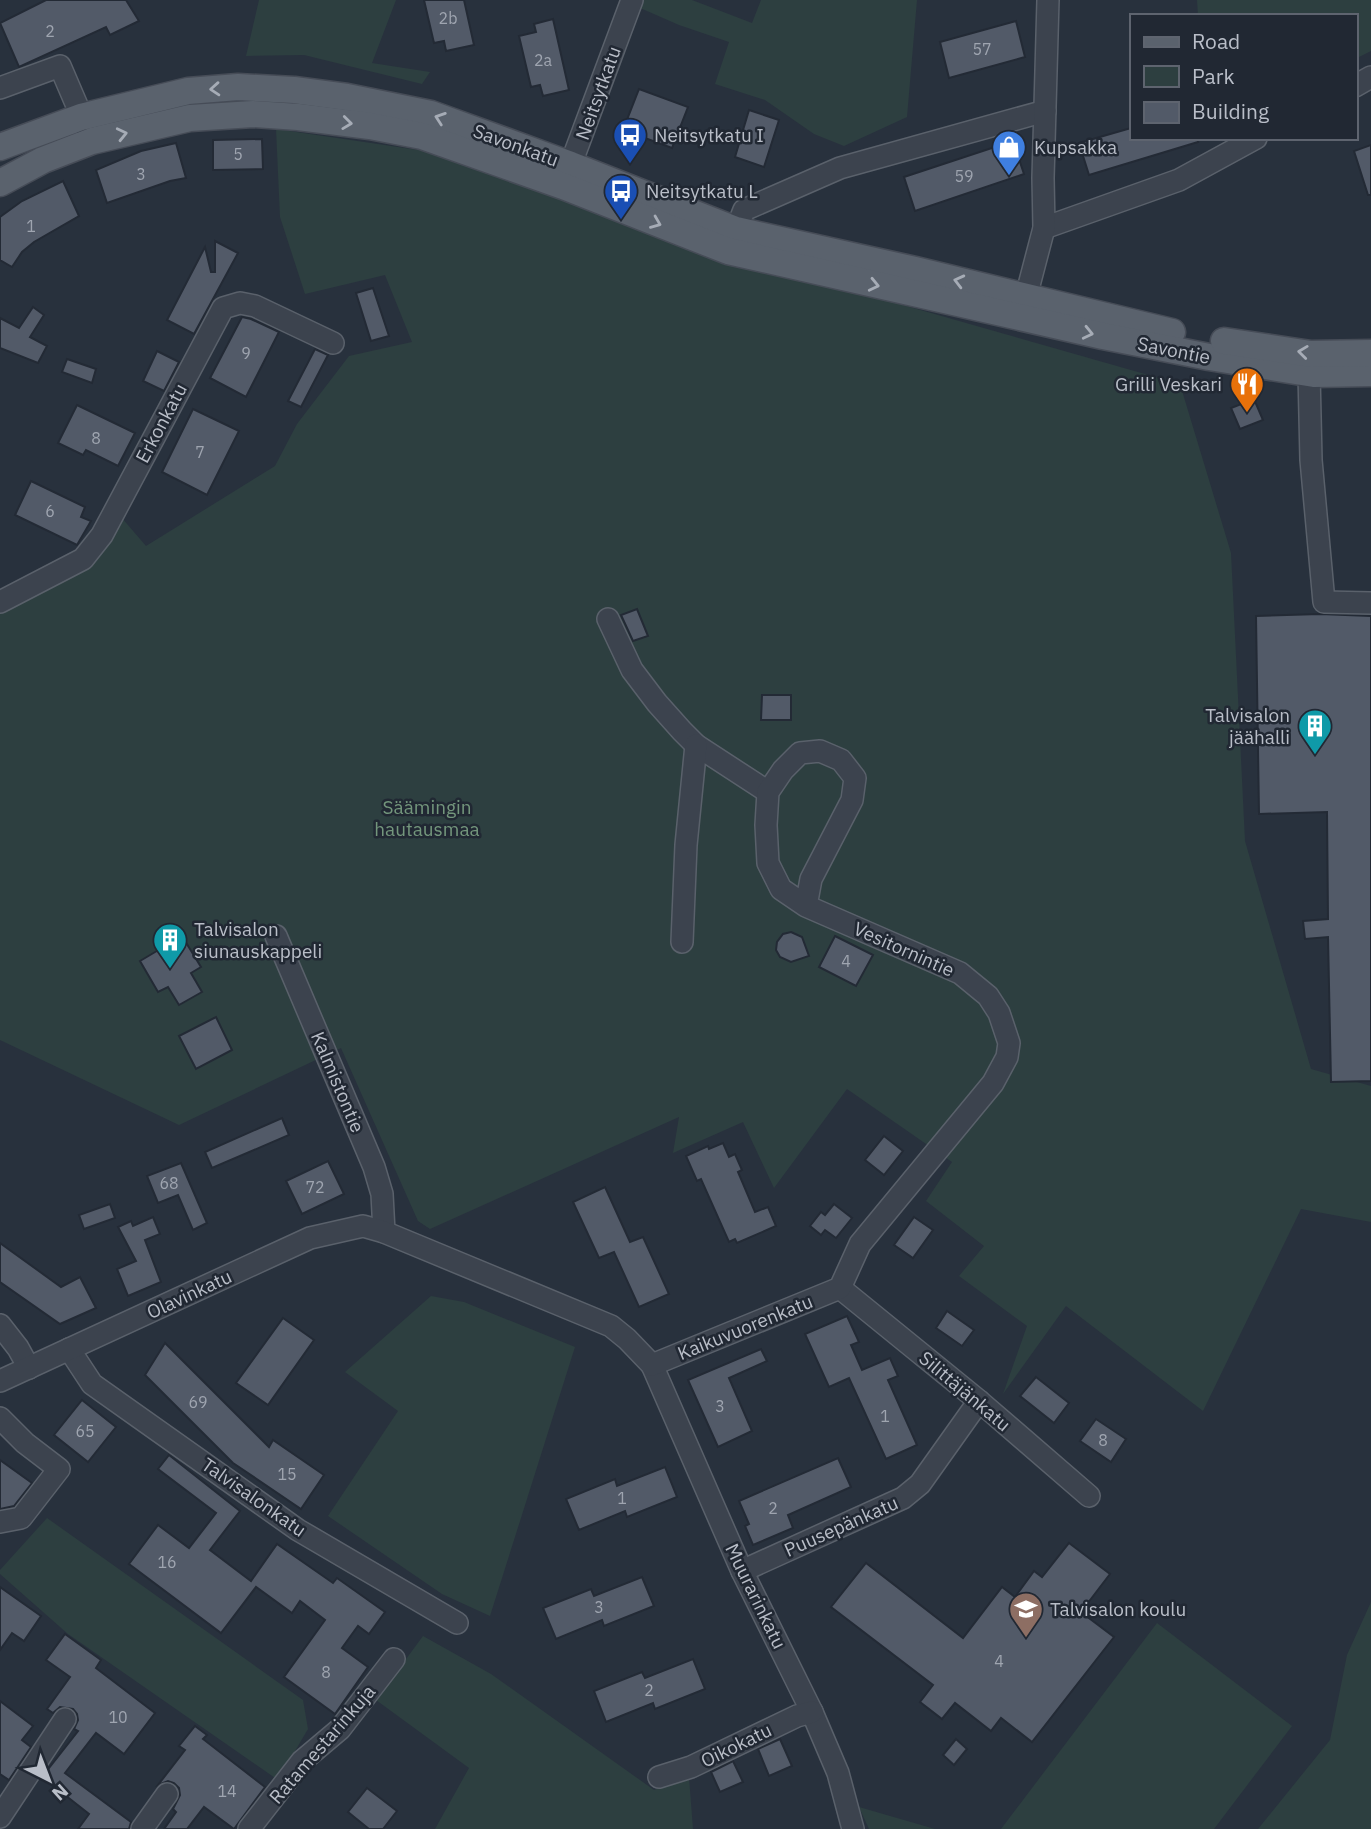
<svg xmlns="http://www.w3.org/2000/svg" width="1371" height="1829" font-family="'IBM Plex Sans',sans-serif">
  <style>
    .green { fill: #2d3f40 }
    .building { fill: #525a68; stroke: #232a35; stroke-width: 2 }
    .lines { fill: none; stroke-linecap: round; stroke-linejoin: round }
    .minor-casing { stroke: #5a616b; stroke-width: 24 }
    .major-casing { stroke: #464c57; stroke-width: 29 }
    .minor { stroke: #3c434e; stroke-width: 21 }
    .major { stroke: #5a626d; stroke-width: 26 }
    .oneway { stroke: #a6acb6 }
    .labels { text-anchor: middle; stroke-width: 5; stroke-linejoin: round; paint-order: stroke }
    .number-label { font-size: 16px; fill: #9fa5b0 }
    .street-label { font-size: 19px; fill: #b9bec8; stroke: #212833 }
    .poi-label { font-size: 19px; fill: #b9bec8; stroke: #212833; text-anchor: start }
    .park-label { font-size: 19px; fill: #73967c; stroke: #212833 }
  </style>
  <rect width="100%" height="100%" fill="#28313d"/>
  <g class="green">
    <polygon points="259,0 396,0 372,63 430,72 422,84 304,55 246,56"/>
    <polygon points="632,0 692,0 752,23 761,0 917,0 907,117 844,146 814,134 765,100 715,84 729,42 679,25 631,4"/>
    <polygon points="1197,0 1371,0 1371,51 1355,59 1355,16 1198,16"/>
    <polygon points="276,129 432,152 815,280 1180,384 1231,553 1245,841 1311,1069 1371,1086 1371,1222 1301,1209 1203,1411 1066,1306 1003,1394 1027,1326 959,1276 984,1246 926,1201 952,1162 847,1089 774,1188 743,1122 673,1153 679,1117 430,1229 418,1221 341,1048 179,1125 0,1040 0,602 83,559 115,510 146,546 275,466 297,424 349,356 412,342 385,275 305,294 280,217"/>
    <polygon points="431,1296 464,1302 575,1347 490,1616 442,1594 328,1516 398,1411 345,1372"/>
    <polygon points="47,1518 303,1700 308,1729 278,1780 68,1634 0,1574 0,1570"/>
    <polygon points="1371,1602 1371,1829 1258,1829 1330,1740 1347,1655"/>
    <polygon points="1157,1623 1292,1726 1214,1829 1001,1829"/>
    <polygon points="423,1636 491,1674 654,1790 689,1777 693,1829 435,1829 469,1768 376,1700"/>
    <polygon points="859,1807 935,1829 869,1829"/>
  </g>
  <g class="building">
    <polygon points="46,0 126,0 139,21 110,35 106,27 19,67 0,23"/>
    <polygon points="424,0 464,0 474,45 446,51 444,41 434,43"/>
    <polygon points="553,19 569,90 543,96 540,85 531,87 519,36 536,32 534,24"/>
    <polygon points="1016,21 1025,57 949,78 940,42"/>
    <polygon points="639,89 688,107 672,148 623,130"/>
    <polygon points="749,110 779,120 764,167 735,157"/>
    <polygon points="1131,128 1131,138 1197,138 1198,142 1089,175 1079,143"/>
    <polygon points="262,139 263,169 213,170 213,140"/>
    <polygon points="1013,141 1024,174 915,211 904,177"/>
    <polygon points="176,143 186,178 170,181 107,203 96,170 141,151"/>
    <polygon points="1371,145 1371,195 1368,195 1354,151"/>
    <polygon points="63,181 79,216 34,242 22,252 12,267 0,260 0,217 22,201"/>
    <polygon points="215,241 238,253 194,334 167,320 205,247 211,272 215,272"/>
    <polygon points="373,288 389,336 371,341 356,293"/>
    <polygon points="33,307 44,315 30,337 47,346 38,363 0,348 0,318 19,328"/>
    <polygon points="242,317 251,319 279,332 246,397 210,378"/>
    <polygon points="315,349 328,355 301,407 288,401"/>
    <polygon points="157,351 179,362 164,391 143,381"/>
    <polygon points="67,359 96,369 92,383 62,372"/>
    <polygon points="1254,399 1263,420 1240,429 1231,408"/>
    <polygon points="77,405 135,433 118,466 86,450 83,455 58,443"/>
    <polygon points="193,409 239,431 207,495 162,472"/>
    <polygon points="31,481 85,507 81,517 91,521 77,545 15,515"/>
    <polygon points="637,609 648,636 633,641 621,615"/>
    <polygon points="1320,614 1371,616 1371,1081 1331,1082 1328,937 1305,939 1303,921 1328,919 1327,812 1259,814 1256,616"/>
    <polygon points="762,695 791,695 791,720 761,720"/>
    <polygon points="791,932 802,937 809,956 791,962 780,957 776,950 777,942 783,934"/>
    <polygon points="182,936 201,967 191,973 202,992 179,1005 168,987 158,992 140,961"/>
    <polygon points="835,936 873,955 856,986 819,967"/>
    <polygon points="216,1017 232,1050 196,1069 179,1036"/>
    <polygon points="282,1118 289,1135 212,1168 205,1152"/>
    <polygon points="884,1136 903,1151 884,1175 865,1160"/>
    <polygon points="723,1143 729,1157 735,1154 742,1170 738,1172 755,1212 768,1207 776,1226 737,1243 735,1239 729,1242 701,1179 697,1181 686,1156 708,1146 709,1149"/>
    <polygon points="328,1161 344,1194 302,1214 286,1181"/>
    <polygon points="181,1163 207,1223 193,1230 178,1195 158,1203 147,1176"/>
    <polygon points="605,1187 630,1242 643,1237 669,1294 639,1307 614,1252 599,1258 573,1202"/>
    <polygon points="110,1204 115,1218 84,1229 79,1215"/>
    <polygon points="834,1204 852,1218 836,1238 825,1230 821,1235 810,1226 821,1212 825,1215"/>
    <polygon points="153,1217 160,1234 145,1240 161,1282 128,1296 117,1269 136,1261 118,1227 131,1221 133,1226"/>
    <polygon points="914,1217 933,1230 913,1258 894,1245"/>
    <polygon points="0,1243 61,1287 80,1277 96,1308 60,1324 0,1282"/>
    <polygon points="947,1311 974,1330 962,1346 936,1328"/>
    <polygon points="847,1316 859,1342 851,1345 862,1370 890,1358 898,1376 888,1380 917,1445 886,1459 849,1378 829,1387 805,1334"/>
    <polygon points="283,1318 314,1340 268,1405 236,1383"/>
    <polygon points="165,1343 269,1447 273,1440 324,1475 301,1509 233,1463 145,1375"/>
    <polygon points="761,1349 767,1361 729,1378 752,1431 718,1447 688,1380"/>
    <polygon points="1036,1377 1069,1403 1054,1423 1020,1396"/>
    <polygon points="82,1400 116,1427 88,1462 54,1435"/>
    <polygon points="1096,1419 1126,1439 1111,1462 1080,1441"/>
    <polygon points="169,1455 240,1511 210,1550 251,1581 277,1544 333,1583 337,1578 385,1612 369,1634 358,1626 342,1648 368,1667 335,1714 284,1677 325,1620 300,1601 292,1613 256,1587 221,1633 129,1564 158,1525 189,1548 216,1513 158,1469"/>
    <polygon points="838,1458 851,1487 788,1515 793,1528 753,1545 745,1526 749,1524 739,1501"/>
    <polygon points="0,1460 32,1483 14,1506 0,1509"/>
    <polygon points="665,1467 677,1497 627,1517 625,1511 579,1530 566,1499 615,1479 617,1486"/>
    <polygon points="1069,1543 1110,1574 1081,1612 1114,1637 1032,1742 1001,1718 991,1731 955,1703 942,1719 920,1702 933,1685 831,1607 866,1563 963,1638 1002,1587 1015,1597 1034,1571 1042,1577"/>
    <polygon points="642,1577 654,1606 604,1626 602,1620 556,1639 543,1608 591,1589 594,1596"/>
    <polygon points="0,1587 41,1616 24,1641 12,1633 0,1650"/>
    <polygon points="65,1634 101,1660 96,1668 155,1713 124,1754 96,1733 65,1773 131,1822 129,1829 78,1829 89,1814 42,1777 78,1731 74,1729 78,1720 77,1714 73,1709 60,1707 53,1713 47,1709 70,1677 46,1660"/>
    <polygon points="693,1659 705,1689 655,1709 653,1703 606,1722 594,1691 642,1672 645,1678"/>
    <polygon points="0,1701 33,1726 22,1740 31,1747 9,1780 0,1774"/>
    <polygon points="195,1726 207,1735 203,1739 265,1787 234,1829 204,1807 187,1829 164,1829 176,1812 173,1809 180,1795 179,1788 174,1783 168,1781 158,1785 185,1750 179,1746"/>
    <polygon points="780,1739 792,1766 769,1776 758,1749"/>
    <polygon points="956,1739 967,1749 954,1765 943,1755"/>
    <polygon points="733,1761 743,1782 720,1792 711,1772"/>
    <polygon points="367,1788 397,1811 383,1829 369,1829 348,1812"/>
  </g>
  <g class="lines">
    <g class="minor-casing">
      <g id="minor">
        <polyline points="1355,86 1371,77"/>
        <polyline points="0,88 60,66 87,129"/>
        <polyline points="566,177 632,0"/>
        <polyline points="1044,228 1179,180 1256,138"/>
        <polyline points="731,243 744,210 840,168 1045,111"/>
        <polyline points="1022,312 1044,228 1043,178 1048,0"/>
        <polyline points="1309,373 1311,460 1324,602 1371,603"/>
        <polyline points="0,602 83,559 102,535 223,308 240,303 255,306 333,343"/>
        <polyline points="608,619 632,670 657,703 682,731 696,745 768,792"/>
        <polyline points="276,936 374,1167 382,1194 384,1232"/>
        <polyline points="682,942 686,845 696,745"/>
        <polyline points="840,1288 979,1401 1089,1496"/>
        <polyline points="0,1325 18,1348 29,1368"/>
        <polyline points="69,1349 92,1384 298,1530 457,1623"/>
        <polyline points="652,1365 742,1571 812,1712 838,1773 853,1829"/>
        <polyline points="0,1381 310,1238 363,1226 384,1232 611,1326 627,1339 652,1365 840,1288 860,1244 993,1083 1007,1057 1009,1043 999,1013 988,996 960,973 806,906 781,889 768,863 766,825 768,792 783,770 800,753 820,751 841,760 855,778 852,800 811,879 806,906"/>
        <polyline points="0,1418 25,1443 59,1469 21,1518 0,1522"/>
        <polyline points="742,1571 903,1498 920,1484 979,1401"/>
        <polyline points="659,1777 691,1767 797,1716 812,1712"/>
        <polyline points="0,1817 65,1719"/>
        <polyline points="142,1829 167,1794"/>
        <polyline points="249,1829 302,1761 340,1729 394,1659"/>
      </g>
    </g>
    <g class="major-casing">
      <g id="major">
        <polyline points="0,147 81,117 188,91 238,87 294,90 347,97 431,114 571,165 736,230 915,270 1172,332"/>
        <polyline points="0,183 43,160 92,141 190,118 253,114 298,117 370,126 422,136 563,186 728,251 1103,336 1209,357 1314,374 1371,373"/>
        <polyline points="1224,341 1311,354 1371,353"/>
      </g>
    </g>
    <use href="#minor" class="minor"/>
    <use href="#major" class="major"/>
  </g>
  <defs><path id="oneway-chevron" d="M-2-3.5L2.5 0L-2 3.5" fill="none" stroke-width="1.6" stroke-linecap="round" stroke-linejoin="round" transform="scale(1.75)"/></defs>
  <g class="oneway">
    <use href="#oneway-chevron" transform="translate(215 89) rotate(176)"/>
    <use href="#oneway-chevron" transform="translate(440 118) rotate(-161)"/>
    <use href="#oneway-chevron" transform="translate(347 123) rotate(7)"/>
    <use href="#oneway-chevron" transform="translate(122 134) rotate(-13)"/>
    <use href="#oneway-chevron" transform="translate(656 223) rotate(22)"/>
    <use href="#oneway-chevron" transform="translate(959 281) rotate(-166)"/>
    <use href="#oneway-chevron" transform="translate(874 285) rotate(13)"/>
    <use href="#oneway-chevron" transform="translate(1088 333) rotate(13)"/>
    <use href="#oneway-chevron" transform="translate(1303 352) rotate(-173)"/>
  </g>
  <defs>
    <g id="bus-pin" transform="scale(1.75)"><path d="M0 17L-7.5 6A9.5 9.5 0 1 1 7.5 6Z" fill="#1a4fb4" stroke="#212833"/><path d="M-5-6H5V4H4V6H2V4H-2V6H-4V4H-5ZM-3.5-4V0h7V-4ZM-3.5 1.2v1.5H-2V1.2ZM2 1.2v1.5H3.5V1.2Z" fill="#fff"/></g>
    <g id="shop-pin" transform="scale(1.75)"><path d="M0 17L-7.5 6A9.5 9.5 0 1 1 7.5 6Z" fill="#3f7fe0" stroke="#212833"/><path d="M-5-2.5h2.3a2.7 3.5 0 0 1 5.4 0H5L5.5 6h-11ZM-1.5-2.5h3a1.5 2.3 0 0 0-3 0Z" fill="#fff"/></g>
    <g id="restaurant-pin" transform="scale(1.75)"><path d="M0 17L-7.5 6A9.5 9.5 0 1 1 7.5 6Z" fill="#e8710a" stroke="#212833"/><path d="M-5-6h1v4h1v-4h1v4h1v-4h1v5L-1.5 .5V6h-2V.5L-5-1ZM5-6V6H3V1.5H1.5Q1.5-4 5-6Z" fill="#fff"/></g>
    <g id="building-pin" transform="scale(1.75)"><path d="M0 17L-7.5 6A9.5 9.5 0 1 1 7.5 6Z" fill="#0f9aa8" stroke="#212833"/><path d="M-4-6H4V6H1V3H-1V6H-4ZM-2.5-4.3h1.7v1.8h-1.7ZM.8-4.3h1.7v1.8H.8ZM-2.5-1h1.7V.8h-1.7ZM.8-1h1.7V.8H.8Z" fill="#fff"/></g>
    <g id="school-pin" transform="scale(1.75)"><path d="M0 17L-7.5 6A9.5 9.5 0 1 1 7.5 6Z" fill="#8d6e63" stroke="#212833"/><path d="M0-5L7-2L0 1L-7-2ZM-4 1L0 2.5L4 1V4Q0 6-4 4Z" fill="#fff"/></g>
  </defs>
  <g fill-rule="evenodd">
    <use href="#bus-pin" x="630" y="135"/>
    <use href="#shop-pin" x="1009" y="147"/>
    <use href="#bus-pin" x="621" y="191"/>
    <use href="#restaurant-pin" x="1247" y="384"/>
    <use href="#building-pin" x="1315" y="726"/>
    <use href="#building-pin" x="170" y="940"/>
    <use href="#school-pin" x="1026" y="1609"/>
  </g>
  <g class="labels">
    <g class="number-label">
      <text x="448" y="24">2b</text>
      <text x="50" y="37">2</text>
      <text x="982" y="55">57</text>
      <text x="543" y="66">2a</text>
      <text x="238" y="160">5</text>
      <text x="141" y="180">3</text>
      <text x="964" y="182">59</text>
      <text x="31" y="232">1</text>
      <text x="246" y="359">9</text>
      <text x="96" y="444">8</text>
      <text x="200" y="458">7</text>
      <text x="50" y="517">6</text>
      <text x="846" y="967">4</text>
      <text x="169" y="1189">68</text>
      <text x="315" y="1193">72</text>
      <text x="198" y="1408">69</text>
      <text x="720" y="1412">3</text>
      <text x="885" y="1422">1</text>
      <text x="85" y="1437">65</text>
      <text x="1103" y="1446">8</text>
      <text x="287" y="1480">15</text>
      <text x="622" y="1504">1</text>
      <text x="773" y="1514">2</text>
      <text x="167" y="1568">16</text>
      <text x="599" y="1613">3</text>
      <text x="999" y="1667">4</text>
      <text x="326" y="1678">8</text>
      <text x="649" y="1696">2</text>
      <text x="118" y="1723">10</text>
      <text x="227" y="1797">14</text>
    </g>
    <g class="street-label">
      <text transform="translate(598 93) rotate(-70)" y="7">Neitsytkatu</text>
      <text transform="translate(516 145) rotate(20)" y="7">Savonkatu</text>
      <text transform="translate(1174 350) rotate(11)" y="7">Savontie</text>
      <text transform="translate(161 423) rotate(-62)" y="7">Erkonkatu</text>
      <text transform="translate(904 949) rotate(24)" y="7">Vesitornintie</text>
      <text transform="translate(338 1082) rotate(67)" y="7">Kalmistontie</text>
      <text transform="translate(189 1294) rotate(-25)" y="7">Olavinkatu</text>
      <text transform="translate(745 1327) rotate(-22)" y="7">Kaikuvuorenkatu</text>
      <text transform="translate(965 1391) rotate(40)" y="7">Silittäjänkatu</text>
      <text transform="translate(254 1497) rotate(35)" y="7">Talvisalonkatu</text>
      <text transform="translate(841 1526) rotate(-24)" y="7">Puusepänkatu</text>
      <text transform="translate(756 1596) rotate(64)" y="7">Muurarinkatu</text>
      <text transform="translate(322 1744) rotate(-49)" y="7">Ratamestarinkuja</text>
      <text transform="translate(736 1745) rotate(-26)" y="7">Oikokatu</text>
    </g>
    <g class="poi-label">
      <text x="654" y="142">Neitsytkatu I</text>
      <text x="1034" y="154">Kupsakka</text>
      <text x="646" y="198">Neitsytkatu L</text>
      <text x="1222" y="391" text-anchor="end">Grilli Veskari</text>
      <text x="1290" y="722" text-anchor="end">Talvisalon<tspan x="1290" dy="22">jäähalli</tspan></text>
      <text x="194" y="936">Talvisalon<tspan x="194" dy="22">siunauskappeli</tspan></text>
      <text x="1050" y="1616">Talvisalon koulu</text>
    </g>
    <g class="park-label">
      <text x="427" y="814">Säämingin<tspan x="427" dy="22">hautausmaa</tspan></text>
    </g>
  </g>
  <rect x="1130" y="14" width="228" height="126" fill="#212833" stroke="#5e646f" stroke-width="2"/>
  <rect x="1144" y="37" width="35" height="10" fill="#5a626d" stroke="#5e646f" stroke-width="2"/>
  <text x="1192" y="49" font-size="21" fill="#b9bec8">Road</text>
  <rect x="1144" y="66" width="35" height="21" fill="#2d3f40" stroke="#5e646f" stroke-width="2"/>
  <text x="1192" y="84" font-size="21" fill="#b9bec8">Park</text>
  <rect x="1144" y="102" width="35" height="21" fill="#525a68" stroke="#5e646f" stroke-width="2"/>
  <text x="1192" y="119" font-size="21" fill="#b9bec8">Building</text>
  <g transform="translate(49 1780) rotate(138)" stroke="#212833" stroke-width="5" paint-order="stroke">
  <path d="M0-5L12 26L0 18L-12 26Z" fill="#b9bec8"/>
  <text y="-10" font-size="19" font-weight="bold" text-anchor="middle" fill="#b9bec8">N</text>
  </g>
</svg>
